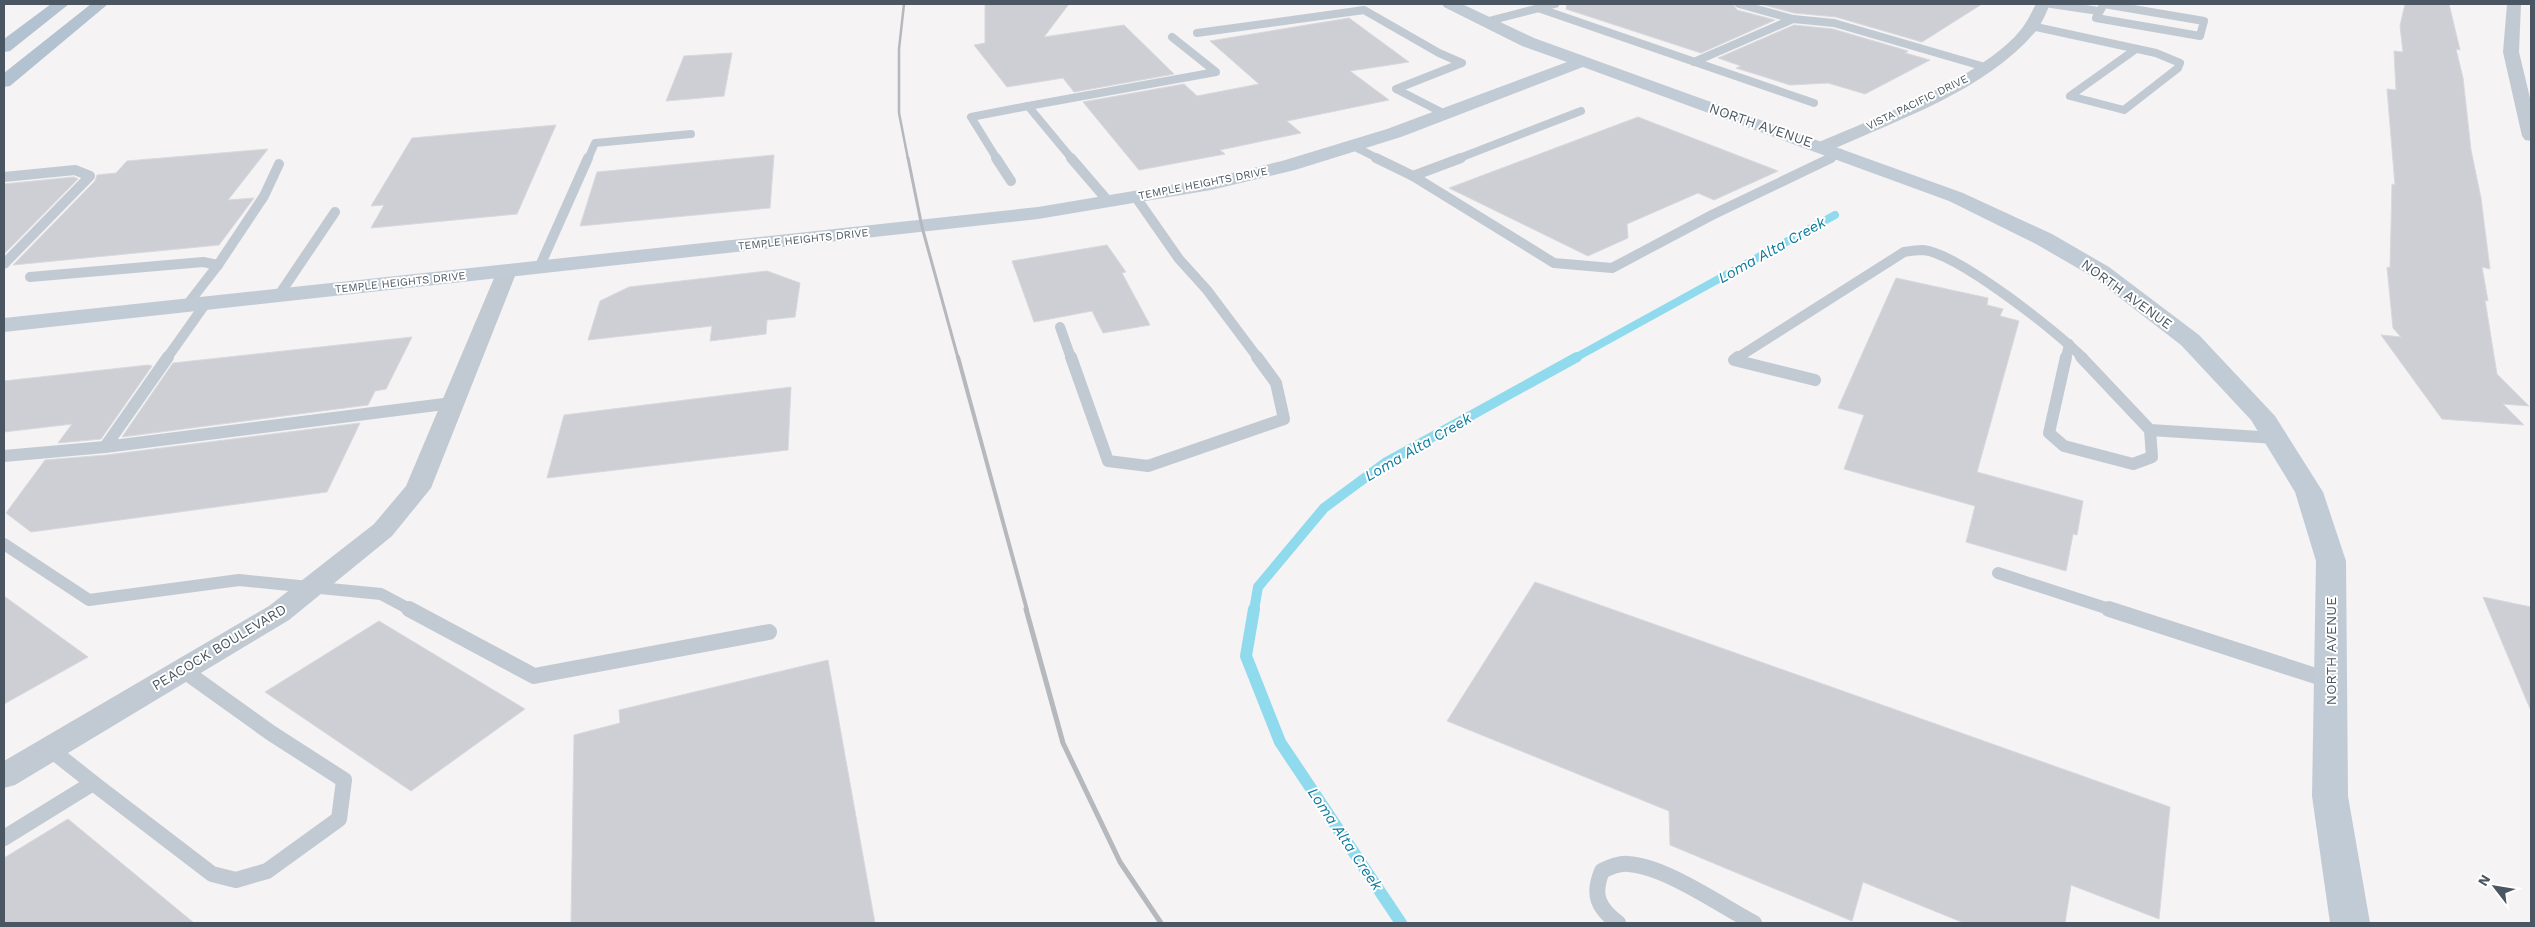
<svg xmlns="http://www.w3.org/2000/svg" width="2535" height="927" font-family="'Work Sans',sans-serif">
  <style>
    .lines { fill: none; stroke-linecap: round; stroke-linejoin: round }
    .stream-far2 { stroke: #90daee; stroke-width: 8 }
    .stream-far1 { stroke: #90daee; stroke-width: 10 }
    .stream { stroke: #90daee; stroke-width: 12 }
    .building { fill: #cdcfd5; stroke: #d7d9de }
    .lane-far3 { stroke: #c1cad2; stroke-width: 8 }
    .lane-far2 { stroke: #c1cad2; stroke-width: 10 }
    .lane-far1 { stroke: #c1cad2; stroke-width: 12 }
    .lane { stroke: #c1cad2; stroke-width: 16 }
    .street { fill: #c1cad2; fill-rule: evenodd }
    .secondary { fill: #c1cbd6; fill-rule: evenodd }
    .primary { fill: #b3c2d1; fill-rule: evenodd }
    .rail-far3 { stroke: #b5b8bd; stroke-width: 2.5 }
    .rail-far2 { stroke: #b5b8bd; stroke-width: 3 }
    .rail-far1 { stroke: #b5b8bd; stroke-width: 4 }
    .rail { stroke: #b5b8bd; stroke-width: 5 }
    .labels { text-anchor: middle; stroke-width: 4; stroke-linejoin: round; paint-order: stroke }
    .far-street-label { font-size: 11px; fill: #4a5661; stroke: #fff }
    .street-label { font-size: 14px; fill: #4a5661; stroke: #fff }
    .water-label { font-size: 15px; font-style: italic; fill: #0c7c9b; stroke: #fff }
  </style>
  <rect width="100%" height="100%" fill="#f5f3f3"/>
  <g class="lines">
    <polyline class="stream-far2" points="1575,358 1835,215"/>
    <polyline class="stream-far1" points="1254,610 1258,587 1324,508 1385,463 1577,357"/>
    <polyline class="stream" points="1254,609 1246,656 1280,742 1401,923"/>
  </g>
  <g class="building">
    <polygon points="985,4 1069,4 1044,37 1124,25 1174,74 1074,92 1063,78 1007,87 974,45 985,43"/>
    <polygon points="1567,4 1733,4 1737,10 1775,20 1701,53 1566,9"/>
    <polygon points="1760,4 1982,4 1922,42 1836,17 1794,13"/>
    <polygon points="2405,4 2449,4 2460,50 2456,49 2463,78 2471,150 2481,198 2490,269 2482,267 2488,301 2485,300 2497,374 2529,406 2503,404 2524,425 2442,419 2381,335 2401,337 2393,328 2387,267 2390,268 2392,184 2395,185 2387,89 2396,90 2394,51 2403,52 2400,26"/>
    <polygon points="1349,18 1409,62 1350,71 1389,100 1287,121 1301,133 1220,150 1225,154 1139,170 1083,102 1184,84 1197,96 1259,84 1210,41"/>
    <polygon points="1794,25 1833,29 1908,51 1905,53 1930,60 1865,94 1828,83 1790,85 1736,68 1741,66 1718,58"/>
    <polygon points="732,53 724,96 666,101 684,56"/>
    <polygon points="1638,117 1778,171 1714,200 1698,193 1627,224 1628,238 1588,256 1449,188"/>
    <polygon points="556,125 517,214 371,228 384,205 371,206 412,138"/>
    <polygon points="268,149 228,200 254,198 219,245 13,265 95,181 97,175 116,173 127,161"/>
    <polygon points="774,155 770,208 580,226 597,172"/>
    <polygon points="74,177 78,179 4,254 4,184"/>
    <polygon points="1107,245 1126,272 1122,273 1150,325 1103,333 1092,311 1034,322 1012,261"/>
    <polygon points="767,271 800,283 795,317 767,320 766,334 710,341 712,326 588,340 600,301 629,287"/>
    <polygon points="1896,278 1988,298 1987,305 2003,309 2000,316 2019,321 1977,472 2083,501 2077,535 2073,534 2066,571 1966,542 1975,506 1844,469 1864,415 1838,408"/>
    <polygon points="412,337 386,389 375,391 368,405 122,437 173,363"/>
    <polygon points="148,365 152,366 101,439 58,443 72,424 4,432 4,381"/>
    <polygon points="791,387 788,450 547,478 564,415"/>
    <polygon points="360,423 327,492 31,532 6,513 45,460 106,455"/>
    <polygon points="1535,582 2170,807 2159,919 2071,885 2065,923 1964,923 1863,882 1852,921 1670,845 1669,811 1447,721"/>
    <polygon points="4,596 88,657 4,704"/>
    <polygon points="2483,597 2531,607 2531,711"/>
    <polygon points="379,621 525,709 411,791 265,692"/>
    <polygon points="828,660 875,923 571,923 574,735 620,723 619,710"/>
    <polygon points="68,819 194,923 4,923 4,858"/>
  </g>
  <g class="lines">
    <g class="lane-far3">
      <polyline points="1739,4 1793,19 1834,23 1985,67"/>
      <polyline points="2051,4 2099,11"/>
      <polygon points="2104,4 2204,21 2200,36 2096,18"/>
      <polyline points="1538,8 1814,103"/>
      <polyline points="1485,22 1555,4"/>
      <polyline points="2031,26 2156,53 2180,63 2178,68 2124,110 2070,96 2136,49"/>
      <polyline points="1197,33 1364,10 1439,53 1462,63 1396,89 1445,114"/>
      <polyline points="1694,62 1793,19"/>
      <polyline points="1028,106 1216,72 1172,37"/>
      <polyline points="1353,146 1379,159"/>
      <polyline points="588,159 595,143 691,134"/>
      <polyline points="997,159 971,117 1028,106 1072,159"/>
      <polyline points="1457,159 1581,111"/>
      <polyline points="1828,159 1840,153"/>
    </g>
    <g class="lane-far2">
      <polyline points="996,158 1011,181"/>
      <polyline points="1071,158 1108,201"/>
      <polyline points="1376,158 1413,176 1554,263 1612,268 1712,215 1831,158"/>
      <polyline points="1413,176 1461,158"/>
      <polyline points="4,177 75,170 90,176 4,264"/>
      <polyline points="1135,196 1179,259 1207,290 1258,358"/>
      <polyline points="218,265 264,196 279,164"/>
      <polyline points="539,268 588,158"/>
      <polyline points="30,277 203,262 218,265 187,305"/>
      <polyline points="279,295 335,212"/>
      <polyline points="1060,327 1071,358"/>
      <polyline points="167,358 206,303"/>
      <path d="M 1737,358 L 1904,252 C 1910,251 1917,250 1923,250 C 1957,253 2058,332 2083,358"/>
      <polyline points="2066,358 2069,344"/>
    </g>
    <g class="lane-far1">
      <polyline points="168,357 105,447 452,403"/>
      <polyline points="1071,357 1108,461 1148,466 1284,419 1276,383 1257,357"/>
      <polyline points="1738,357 1734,360 1815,380"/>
      <polyline points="2066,357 2049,433 2064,446 2133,464 2152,457 2150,430"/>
      <polyline points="2081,357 2150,430 2276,438"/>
      <polyline points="4,456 105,447"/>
      <polyline points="4,544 89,600 239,580 381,594 411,610"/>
      <polyline points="1998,573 2112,610"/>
    </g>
    <g class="lane">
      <polyline points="409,609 534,676 769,632"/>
      <polyline points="2109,609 2328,680"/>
      <polyline points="93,783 212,874 236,880 267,871 339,819 344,780 271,733 183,670"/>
      <polyline points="4,838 93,783 50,749"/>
      <path d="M 1618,923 C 1598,908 1592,895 1602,871 C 1610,867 1619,863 1628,864 C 1665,866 1720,905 1754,923"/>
    </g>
    <g class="street">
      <path d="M 2036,4 L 2050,4 C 2046,13 2042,23 2036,31 C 1987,90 1898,120 1829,151 L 1817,151 L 1814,147 L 1817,143 C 1872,119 1992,74 2025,24 C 2029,18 2032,11 2036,4 Z"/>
      <polygon points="2507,4 2521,4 2519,52 2531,102 2531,141 2525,140 2522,136 2503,52"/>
      <polygon points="507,265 514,267 517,271 431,488 392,536 289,620 15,785 4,788 4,761 269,606 374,524 406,486 497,271 500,267"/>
    </g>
    <polygon class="secondary" points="1442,4 1462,4 1534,38 1963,193 2052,234 2109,267 2199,335 2275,416 2323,492 2346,561 2348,796 2370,923 2330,923 2312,796 2316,561 2295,492 2251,420 2181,345 2093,277 2036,244 1949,201 1583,67 1401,137 1295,170 1211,190 1038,219 4,332 4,318 1038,207 1211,178 1282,161 1387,129 1567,62 1522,46 1444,7"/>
    <g class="primary">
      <polygon points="51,4 69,4 10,51 4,52 4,39"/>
      <polygon points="91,4 108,4 10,86 4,87 4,73"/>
    </g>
    <polyline class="rail-far3" points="904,4 899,49 899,113 908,159"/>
    <polyline class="rail-far2" points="908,158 922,227 958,358"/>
    <polyline class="rail-far1" points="958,357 1027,610"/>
    <polyline class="rail" points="1026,609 1063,743 1120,862 1161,923"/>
  </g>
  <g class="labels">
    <g class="far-street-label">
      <text transform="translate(1917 102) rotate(-26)" y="4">VISTA PACIFIC DRIVE</text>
      <text transform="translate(1203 183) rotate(-11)" y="4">TEMPLE HEIGHTS DRIVE</text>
      <text transform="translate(803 239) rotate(-6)" y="4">TEMPLE HEIGHTS DRIVE</text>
      <text transform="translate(400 282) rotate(-6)" y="4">TEMPLE HEIGHTS DRIVE</text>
    </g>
    <g class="street-label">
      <text transform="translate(1761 125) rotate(19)" y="5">NORTH AVENUE</text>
      <text transform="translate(2127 294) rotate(36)" y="5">NORTH AVENUE</text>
      <text transform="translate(219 647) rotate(-31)" y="5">PEACOCK BOULEVARD</text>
      <text transform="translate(2331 651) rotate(-90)" y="5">NORTH AVENUE</text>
    </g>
    <g class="water-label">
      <text transform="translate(1772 250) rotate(-29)" y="5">Loma Alta Creek</text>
      <text transform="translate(1418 447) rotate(-30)" y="5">Loma Alta Creek</text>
      <text transform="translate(1345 839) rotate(56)" y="5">Loma Alta Creek</text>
    </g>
  </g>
  <rect width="2535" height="927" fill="none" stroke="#4a5661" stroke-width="10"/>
  <g transform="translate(2495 887) rotate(301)" stroke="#ffffff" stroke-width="4" paint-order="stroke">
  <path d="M0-4L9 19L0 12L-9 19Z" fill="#4a5661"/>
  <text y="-8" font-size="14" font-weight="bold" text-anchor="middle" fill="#4a5661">N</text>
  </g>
</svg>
